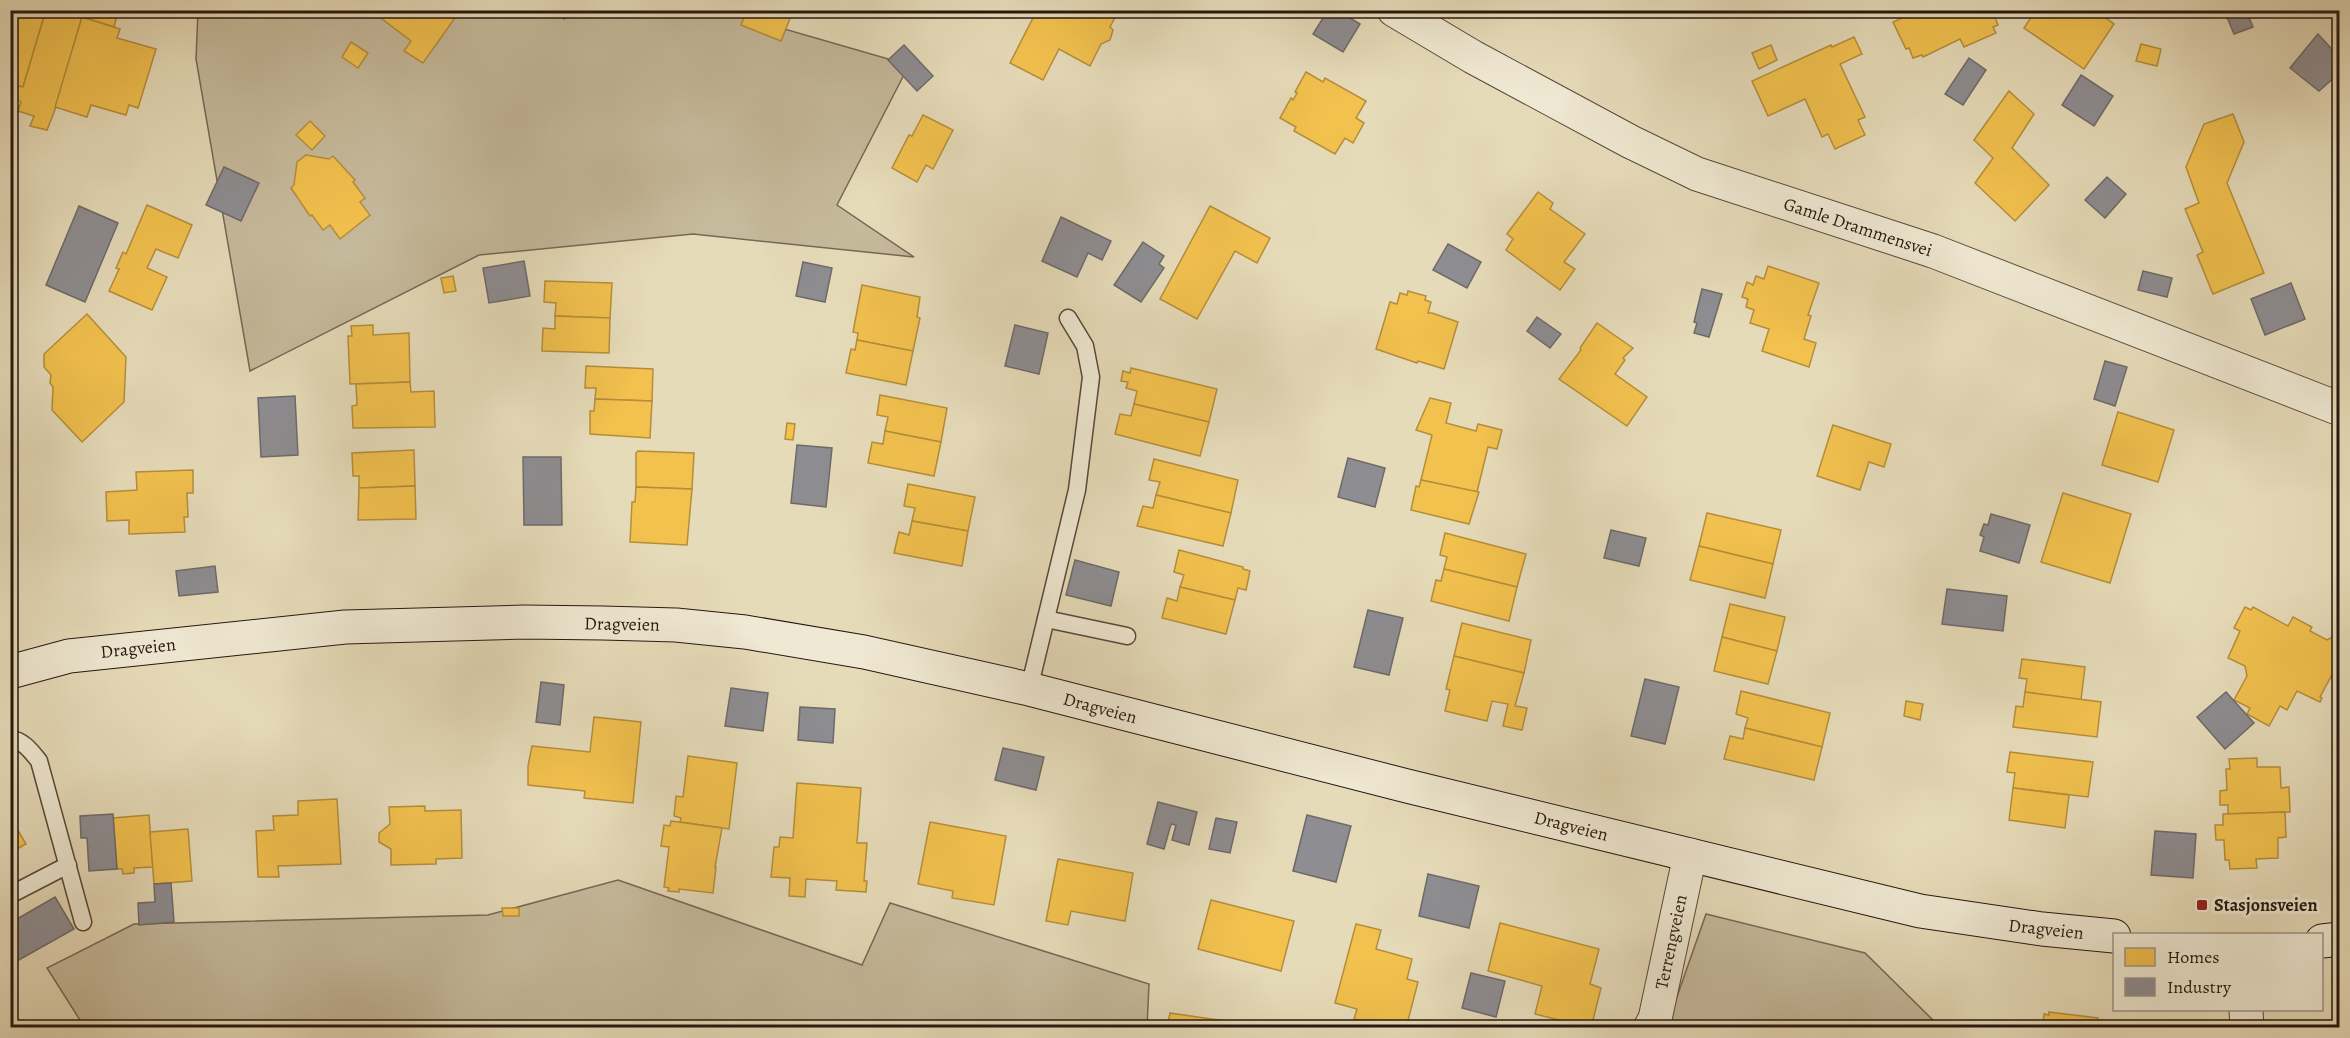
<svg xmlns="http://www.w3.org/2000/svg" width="2350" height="1038" font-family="Alegreya,serif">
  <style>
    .green { fill: #c6ba9c; stroke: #766856; stroke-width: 1.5 }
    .homes { fill: #f2c14e; stroke: #b58e3b; stroke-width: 1.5 }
    .industry { fill: #8d8d92; stroke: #6e6a6b; stroke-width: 1.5 }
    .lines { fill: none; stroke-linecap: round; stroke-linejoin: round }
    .lane-casing { stroke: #57483a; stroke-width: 19 }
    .street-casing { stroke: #57483a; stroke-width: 35 }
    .secondary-casing { stroke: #27170f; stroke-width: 35 }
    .lane { stroke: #efe8d2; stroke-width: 16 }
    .street { stroke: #efe8d2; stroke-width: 33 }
    .secondary { stroke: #efe8d2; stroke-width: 33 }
    .poi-dot { fill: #8f2418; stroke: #efe8d2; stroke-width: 2 }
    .labels { text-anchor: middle; stroke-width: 6; stroke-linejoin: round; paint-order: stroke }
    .street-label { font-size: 18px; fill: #27170f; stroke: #efe8d2 }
    .poi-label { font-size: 18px; font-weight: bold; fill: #27170f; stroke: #efe8d2; text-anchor: start }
  </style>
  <rect width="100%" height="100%" fill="#e6dbb9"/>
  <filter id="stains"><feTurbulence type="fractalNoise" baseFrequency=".00333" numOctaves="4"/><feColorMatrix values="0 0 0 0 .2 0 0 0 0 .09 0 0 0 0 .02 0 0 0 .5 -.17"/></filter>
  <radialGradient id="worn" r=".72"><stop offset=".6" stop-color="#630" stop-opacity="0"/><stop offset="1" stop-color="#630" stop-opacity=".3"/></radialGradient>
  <g class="green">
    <polygon points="198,11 722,11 909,65 837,205 914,257 693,234 479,255 250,371 196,59"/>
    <polygon points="618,880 862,965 890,903 1149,984 1147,1028 85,1028 47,968 134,924 488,915"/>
    <polygon points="1706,914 1865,953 1940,1027 1666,1028"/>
  </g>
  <g class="homes">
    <polygon points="10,10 46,10 23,87 10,84"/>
    <polygon points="46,10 98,10 117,16 114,27 82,17 56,107 47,130 30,126 34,116 18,111 21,102 15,98 18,86 23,87"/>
    <polygon points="370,10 451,10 457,15 423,63 404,51 411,41"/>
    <polygon points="747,10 791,10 793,11 781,41 741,25"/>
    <polygon points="1037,10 1119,10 1110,27 1113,30 1110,40 1101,44 1090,66 1059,49 1043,80 1010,63"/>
    <polygon points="1760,10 1778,10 1763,17"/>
    <polygon points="1909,10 1980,10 1981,14 1992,10 1998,25 1993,27 1996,33 1964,47 1960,39 1923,57 1922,55 1913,58 1909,48 1906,49 1893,22 1911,14"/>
    <polygon points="2036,10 2095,10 2114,24 2084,69 2024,28"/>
    <polygon points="82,17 120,29 117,38 156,49 138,108 129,105 126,115 91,105 87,117 55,107"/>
    <polygon points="1854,37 1862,54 1840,64 1865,117 1858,120 1865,135 1835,149 1828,134 1822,137 1805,99 1768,116 1752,81 1831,45 1832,47"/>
    <polygon points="351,42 368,53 358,68 342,57"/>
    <polygon points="2141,44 2161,49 2157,66 2136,61"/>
    <polygon points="1771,45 1777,60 1759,69 1752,53"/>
    <polygon points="2340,66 2340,80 2333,72"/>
    <polygon points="1306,72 1323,82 1325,78 1366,101 1356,118 1364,123 1353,143 1345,138 1335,154 1294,131 1296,127 1280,118 1291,98 1293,100 1297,93 1295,92"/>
    <polygon points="2009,91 2034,114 2012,148 2049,185 2015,221 1975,183 1993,158 1974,140"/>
    <polygon points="2233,114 2244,142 2227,183 2264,273 2213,294 2197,255 2203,252 2185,209 2199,203 2186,167 2204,124"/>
    <polygon points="923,115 953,130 933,169 926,165 917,182 892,168 909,135 912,136"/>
    <polygon points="310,121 325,136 312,150 296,135"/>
    <polygon points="306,155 329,159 333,156 355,180 353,182 365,198 360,202 370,215 340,239 330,225 323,230 312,215 310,216 291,188 294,185 297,162"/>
    <polygon points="1538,192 1553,203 1550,209 1585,234 1564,262 1575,269 1560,290 1506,250 1513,239 1507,234"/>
    <polygon points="147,205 192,225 178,258 156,249 147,268 167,277 152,310 109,291 119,269 116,268 123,252 126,254"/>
    <polygon points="1210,206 1270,238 1257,263 1235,251 1197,319 1160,299"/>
    <polygon points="1768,266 1819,283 1808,315 1811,316 1804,339 1816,343 1809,367 1762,351 1769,329 1750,323 1754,310 1746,307 1748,299 1742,297 1747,282 1753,285 1756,276 1764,279"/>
    <polygon points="453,276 456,291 444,293 441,278"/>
    <polygon points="545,281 612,283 610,318 555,316 556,303 544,302"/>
    <polygon points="862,285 920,297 917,317 920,318 913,351 857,340 858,333 853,332"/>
    <polygon points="1408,291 1426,296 1425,300 1431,302 1428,313 1432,313 1458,322 1444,369 1418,361 1417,363 1376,349 1390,302 1397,304 1400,293 1407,295"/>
    <polygon points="87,314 126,357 124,402 82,442 52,410 53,387 50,383 51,375 44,367 44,354"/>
    <polygon points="555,316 610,318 609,353 542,351 543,328 555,329"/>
    <polygon points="1597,323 1633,348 1623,358 1625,360 1615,374 1647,397 1627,426 1559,379 1581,350 1580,348"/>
    <polygon points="373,325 373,335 409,333 410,382 350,384 348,336 352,336 351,326"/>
    <polygon points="857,340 913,351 906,385 846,373 851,349 855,350"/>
    <polygon points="586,366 653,369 652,401 595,399 596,388 585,388"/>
    <polygon points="1131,368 1217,389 1209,422 1134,404 1137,391 1126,388 1128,382 1121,381 1123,371 1130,373"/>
    <polygon points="410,382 411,392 434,391 435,427 353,428 352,406 357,405 356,384"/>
    <polygon points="880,395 947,408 941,442 885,431 888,417 877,415"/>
    <polygon points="1430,398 1451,403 1446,423 1476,431 1478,424 1502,430 1497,449 1488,447 1477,492 1421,480 1432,435 1416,430"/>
    <polygon points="595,399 652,401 650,438 590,434 590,411 594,411"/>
    <polygon points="1134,404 1209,422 1200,456 1115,434 1120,414 1131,416"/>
    <polygon points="2118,412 2174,430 2158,482 2102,465"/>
    <polygon points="787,423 795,424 793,440 785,439"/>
    <polygon points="1833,425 1891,444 1884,467 1869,462 1860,490 1817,476"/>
    <polygon points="885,431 941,442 934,476 868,463 872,442 883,444"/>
    <polygon points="414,450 415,486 359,488 359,476 353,476 352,453"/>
    <polygon points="638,451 694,453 692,489 636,487 636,453"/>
    <polygon points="1154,459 1238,480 1231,513 1156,495 1160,482 1149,480"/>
    <polygon points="193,470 193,493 187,493 188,517 184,517 185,532 129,534 129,520 107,521 106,492 137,490 136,472"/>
    <polygon points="1421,480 1479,492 1469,524 1411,510 1416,486 1419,487"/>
    <polygon points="908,484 975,497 968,531 912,521 915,508 904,506"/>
    <polygon points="415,486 416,519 358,520 359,488"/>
    <polygon points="636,487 692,489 687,545 630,542 632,502 635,502"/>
    <polygon points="2063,493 2131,514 2110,583 2041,562"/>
    <polygon points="1156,495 1231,513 1223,546 1137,526 1143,506 1153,508"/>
    <polygon points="1707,513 1781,530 1773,564 1699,546"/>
    <polygon points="912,521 968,531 962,566 894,553 899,532 909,535"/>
    <polygon points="1445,533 1526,554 1517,587 1444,569 1447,557 1440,555"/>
    <polygon points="1699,546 1773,564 1765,598 1690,580"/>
    <polygon points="1179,550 1243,567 1243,569 1250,571 1246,590 1238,588 1235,600 1180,587 1184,575 1174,572"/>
    <polygon points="1444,569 1517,587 1509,621 1431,601 1436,580 1441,581"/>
    <polygon points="1180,587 1235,600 1226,634 1162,618 1167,598 1177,601"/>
    <polygon points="1730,604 1785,617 1777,651 1722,637"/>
    <polygon points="2245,607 2251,610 2253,607 2288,626 2293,617 2312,627 2310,631 2327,640 2331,638 2340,622 2340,660 2320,697 2322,698 2320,702 2297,691 2287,710 2280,706 2269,726 2247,714 2250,708 2234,700 2247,676 2245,666 2228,658 2240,631 2234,628"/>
    <polygon points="1462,623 1531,640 1524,673 1454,656"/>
    <polygon points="1722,637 1777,651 1768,684 1714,671"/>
    <polygon points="1454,656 1524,673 1515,706 1527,708 1522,730 1503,726 1508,704 1492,701 1487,721 1445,711 1450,690 1446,689"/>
    <polygon points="2022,659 2085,667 2081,700 2025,692 2027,679 2019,678"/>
    <polygon points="1741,691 1830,713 1822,747 1745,728 1748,718 1736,714"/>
    <polygon points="2025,692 2101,702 2097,737 2013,727 2016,706 2023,707"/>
    <polygon points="1906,701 1923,704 1920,720 1904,716"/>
    <polygon points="594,717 641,722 633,803 584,798 585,791 528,785 528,766 532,746 590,752"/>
    <polygon points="1745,728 1822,747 1814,780 1724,759 1730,736 1743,739"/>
    <polygon points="2010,752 2093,762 2088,797 2013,788 2015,773 2007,772"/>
    <polygon points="688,756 737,763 729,829 680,822 681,818 674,816 676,796 683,797"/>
    <polygon points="2257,758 2257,767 2280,767 2281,788 2289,787 2290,812 2228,814 2228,805 2220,805 2220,791 2227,790 2226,769 2230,769 2229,759"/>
    <polygon points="797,783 861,788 857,843 867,843 864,881 867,881 866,892 836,890 837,881 806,879 805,897 789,896 790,878 771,877 774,847 779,847 780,837 793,838"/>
    <polygon points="2013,788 2069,795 2065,828 2009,820"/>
    <polygon points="337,799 341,864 278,866 279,877 258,877 256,831 274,830 273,816 298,815 298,801"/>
    <polygon points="425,806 425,811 461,810 462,858 436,859 436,864 391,865 391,849 379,842 379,833 390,824 389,807"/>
    <polygon points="2285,812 2286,837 2278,838 2278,858 2256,859 2257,868 2230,869 2229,860 2225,860 2224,840 2216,840 2215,825 2223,825 2223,814"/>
    <polygon points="149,815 153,867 134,868 134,873 123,874 122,869 117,869 113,818"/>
    <polygon points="10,817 26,844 10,853"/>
    <polygon points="671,821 722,828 715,867 716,867 713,893 679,889 679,892 668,891 669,888 664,887 669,847 661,846 664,825 670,826"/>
    <polygon points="930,822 1006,836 994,905 952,898 953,891 918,884"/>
    <polygon points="188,829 192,881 154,884 150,832"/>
    <polygon points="1058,859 1133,873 1125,921 1071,911 1068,925 1046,921"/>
    <polygon points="1211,900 1294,921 1281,971 1198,949"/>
    <polygon points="502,908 519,908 519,916 503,916"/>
    <polygon points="1500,923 1599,949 1590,984 1601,988 1591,1028 1535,1014 1542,986 1488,971"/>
    <polygon points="1356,924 1381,930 1376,949 1412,959 1407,979 1418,982 1406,1028 1363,1026 1364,1021 1354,1019 1357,1009 1335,1003"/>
    <polygon points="2049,1012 2098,1018 2098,1020 2105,1021 2104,1028 2035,1028 2035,1023 2043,1024 2044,1014 2049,1015"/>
    <polygon points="1170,1013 1225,1021 1225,1028 1167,1028"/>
  </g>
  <g class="industry">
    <polygon points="560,10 583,10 564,19"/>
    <polygon points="1328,10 1337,10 1360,24 1343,52 1313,34"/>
    <polygon points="2224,10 2246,10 2253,27 2234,34"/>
    <polygon points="2318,34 2340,58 2340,66 2333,72 2336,76 2319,91 2290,68"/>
    <polygon points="904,45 933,76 917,91 888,60"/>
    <polygon points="1969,58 1986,70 1963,105 1945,94"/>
    <polygon points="2081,75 2113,96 2094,126 2062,105"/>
    <polygon points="224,167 259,183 241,221 206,205"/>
    <polygon points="2107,177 2126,194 2105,218 2085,200"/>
    <polygon points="79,206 118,223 85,302 46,285"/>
    <polygon points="1061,217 1111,241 1102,260 1088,253 1077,277 1042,261"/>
    <polygon points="1143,242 1164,256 1159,264 1164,268 1141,302 1114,285"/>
    <polygon points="1448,244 1481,262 1467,288 1433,270"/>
    <polygon points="524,261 530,296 489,303 483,268"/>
    <polygon points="803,262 832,268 825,302 796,296"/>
    <polygon points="2143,271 2172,278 2167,297 2138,290"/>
    <polygon points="2291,283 2305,319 2265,335 2251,299"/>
    <polygon points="1702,289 1722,294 1709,337 1694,333 1697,323 1694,322"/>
    <polygon points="1537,317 1561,334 1550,348 1527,331"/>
    <polygon points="1015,325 1048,333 1039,374 1005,366"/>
    <polygon points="2105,361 2127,367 2115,406 2094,399"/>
    <polygon points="295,396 298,455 261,457 258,398"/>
    <polygon points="797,445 832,448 826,507 791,503"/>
    <polygon points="523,457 561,457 562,525 524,525"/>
    <polygon points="1348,458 1385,468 1375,507 1338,497"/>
    <polygon points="1991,514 2030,525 2019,563 1980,551 1984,537 1980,535 1984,524 1988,525"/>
    <polygon points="1611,530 1646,538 1639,566 1604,558"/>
    <polygon points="1075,560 1119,572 1111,606 1066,595"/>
    <polygon points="215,566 218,592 179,596 176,571"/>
    <polygon points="1947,589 2007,596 2003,631 1942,624"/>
    <polygon points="1368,610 1403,618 1389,675 1354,667"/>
    <polygon points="1645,679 1679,687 1665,744 1631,736"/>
    <polygon points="541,682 564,685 560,725 536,722"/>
    <polygon points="731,688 768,693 763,731 725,726"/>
    <polygon points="2226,692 2254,723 2225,749 2197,717"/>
    <polygon points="800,707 835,709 833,743 798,740"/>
    <polygon points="1003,748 1044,757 1036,790 995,780"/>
    <polygon points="1158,802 1197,812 1189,845 1172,840 1176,825 1171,824 1164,849 1147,844"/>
    <polygon points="113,814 117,869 89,871 87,838 81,838 80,816"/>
    <polygon points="1307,815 1351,826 1336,882 1293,871"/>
    <polygon points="1216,818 1237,822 1230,853 1209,849"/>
    <polygon points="2155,831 2196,834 2193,878 2151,875"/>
    <polygon points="1428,874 1479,886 1469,928 1419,916"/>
    <polygon points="171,883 174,922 139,925 138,903 155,902 154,884"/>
    <polygon points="55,897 74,929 10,965 10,923"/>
    <polygon points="1471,973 1505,981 1496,1017 1462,1008"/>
  </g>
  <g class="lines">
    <g class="lane-casing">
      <g id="lane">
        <polyline points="1046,619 1127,636"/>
        <polyline points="1029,689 1077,490 1091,377 1085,346 1068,318"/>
        <path d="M 10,739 C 23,740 31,751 39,761 L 83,922"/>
        <polyline points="10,895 68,865"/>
      </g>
    </g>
    <g class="street-casing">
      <g id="street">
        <polyline points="1394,10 1473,57 1631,142 1697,174 1933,251 2340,409"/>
        <polyline points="2246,1010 2247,1028"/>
        <polyline points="1650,1028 1655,1019 1690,855"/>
      </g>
    </g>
    <g class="secondary-casing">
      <g id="secondary">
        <polyline points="10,672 69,656 345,627 524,622 603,623 676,625 745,632 864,652 1029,689 1407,786 1920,911 2042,929 2114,936"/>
        <polyline points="2322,941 2340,939"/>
      </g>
    </g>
    <use href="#lane" class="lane"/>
    <use href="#street" class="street"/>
    <use href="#secondary" class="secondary"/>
  </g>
  <rect class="poi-dot" x="2196" y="899" width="12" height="12" rx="3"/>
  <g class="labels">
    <g class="street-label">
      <text transform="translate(1858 227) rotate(18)" y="6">Gamle Drammensvei</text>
      <text transform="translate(622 624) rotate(1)" y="6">Dragveien</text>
      <text transform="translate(138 648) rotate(-6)" y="6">Dragveien</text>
      <text transform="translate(1100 708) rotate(15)" y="6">Dragveien</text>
      <text transform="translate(1571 826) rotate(14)" y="6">Dragveien</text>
      <text transform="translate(2046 929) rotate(6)" y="6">Dragveien</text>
      <text transform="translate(1671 942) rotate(-78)" y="6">Terrengveien</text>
    </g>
    <g class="poi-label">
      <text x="2214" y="911">Stasjonsveien</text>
    </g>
  </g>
  <rect width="2350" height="1038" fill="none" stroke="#e6dbb9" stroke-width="36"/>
  <rect x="12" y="12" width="2326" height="1014" fill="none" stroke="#27170f" stroke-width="3"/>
  <rect x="18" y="18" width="2314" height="1002" fill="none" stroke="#27170f" stroke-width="1.5"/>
  <rect x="2113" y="933" width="210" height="78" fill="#efe8d2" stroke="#9f9484" stroke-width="1.5"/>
  <rect x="2125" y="948" width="30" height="18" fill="#f2c14e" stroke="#9f9484" stroke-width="1.5"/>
  <text x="2167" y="963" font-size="18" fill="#27170f">Homes</text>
  <rect x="2125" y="978" width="30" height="18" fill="#8d8d92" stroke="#9f9484" stroke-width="1.5"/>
  <text x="2167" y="993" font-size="18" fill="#27170f">Industry</text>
  <rect width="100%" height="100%" filter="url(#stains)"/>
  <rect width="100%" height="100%" fill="url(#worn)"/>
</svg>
